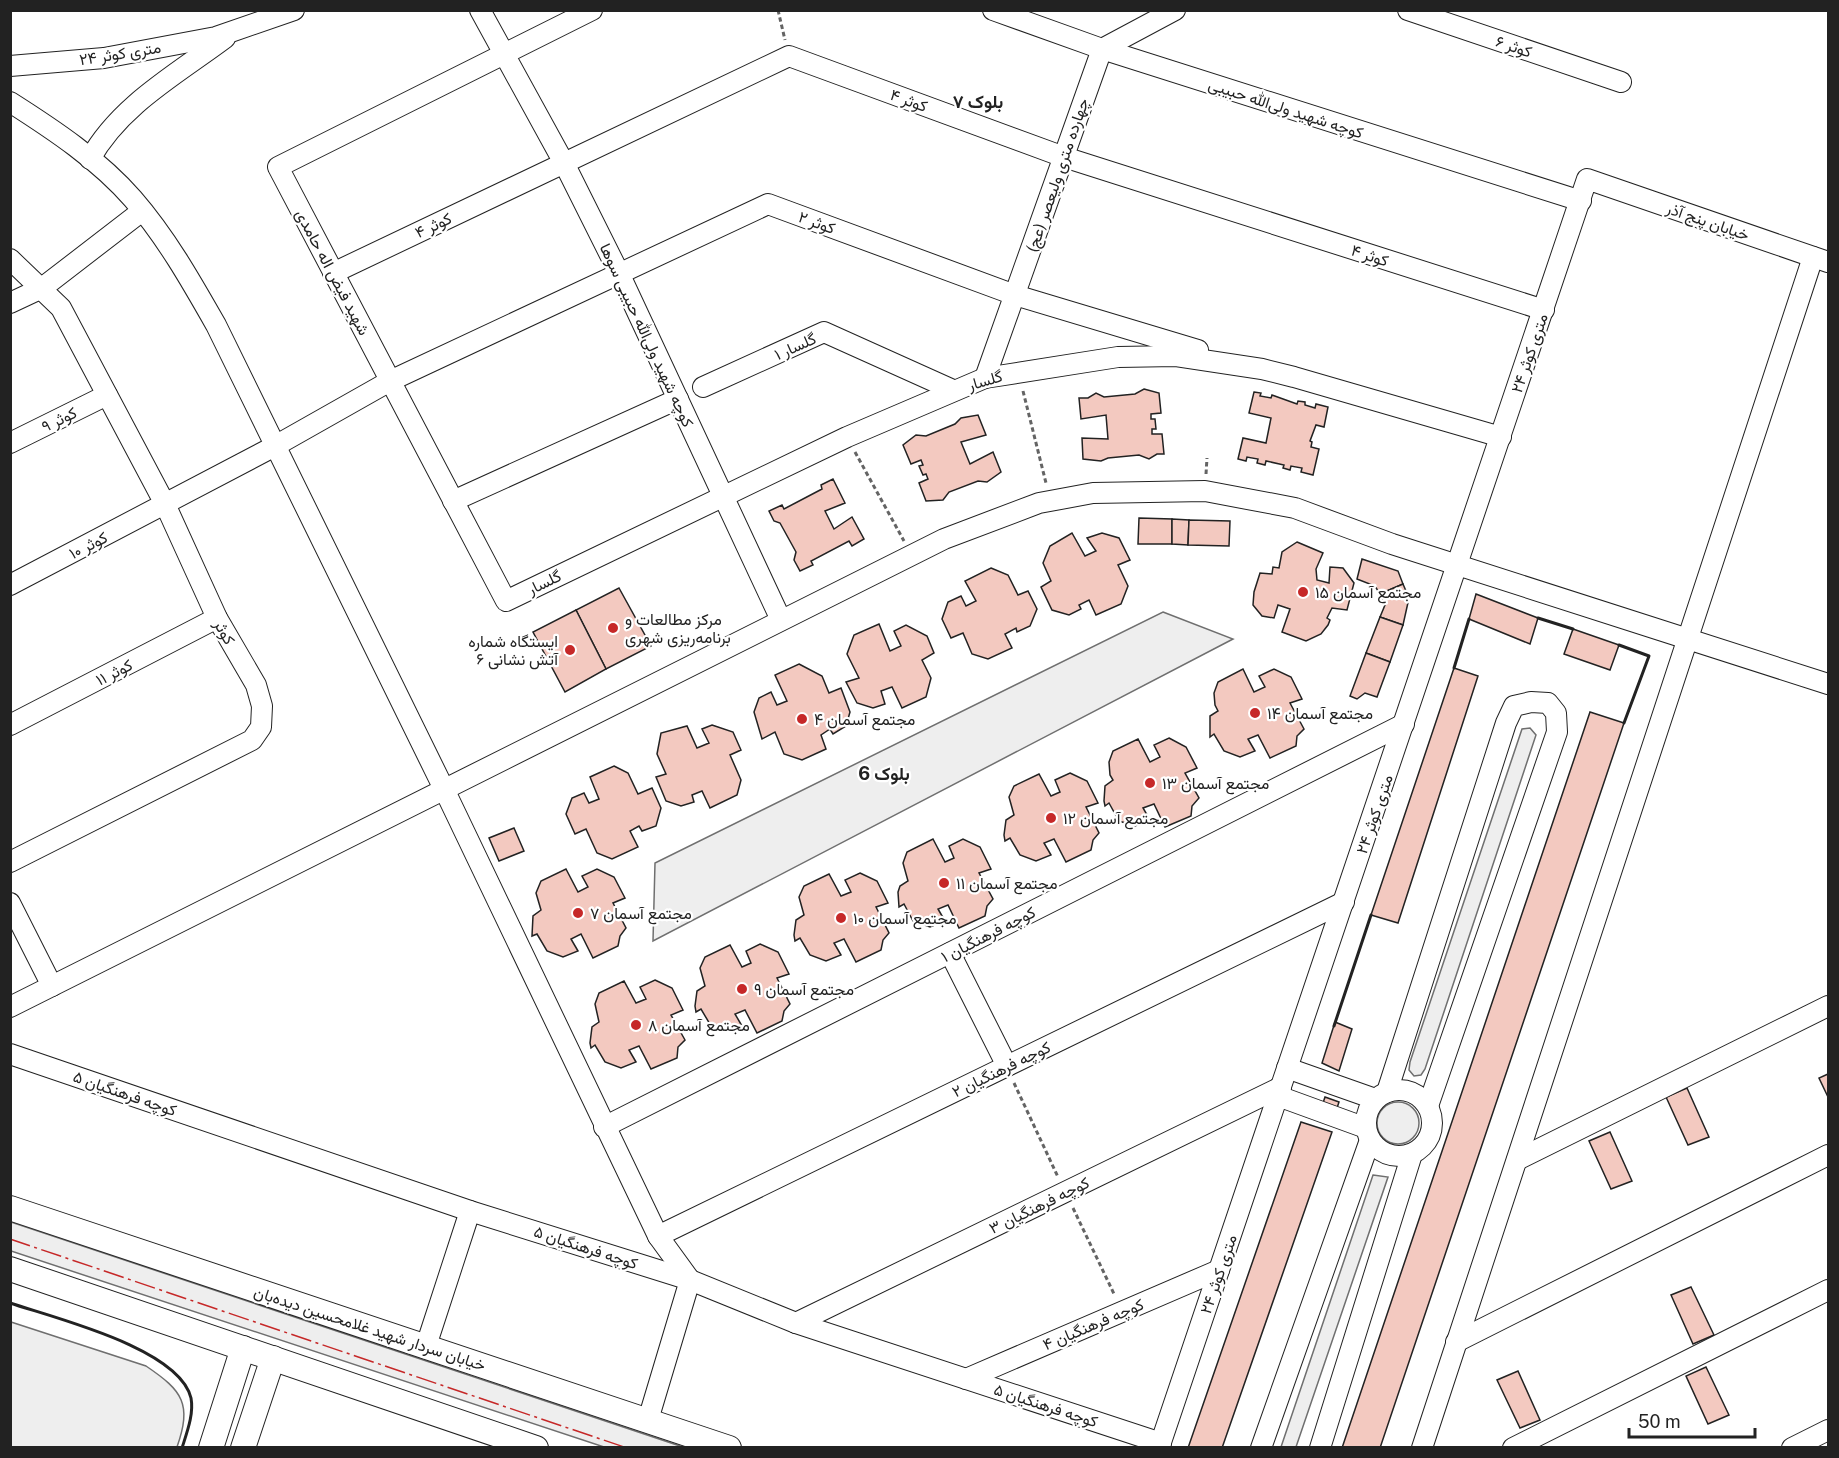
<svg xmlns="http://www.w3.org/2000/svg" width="1839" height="1458" font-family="'Public Sans',Vazirmatn,sans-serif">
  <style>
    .green { fill: #eee; stroke: #6f6f6f; stroke-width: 1.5 }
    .building { fill: #f3c9c0; stroke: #222; stroke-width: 1.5 }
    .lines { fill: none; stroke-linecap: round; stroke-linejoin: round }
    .minor-casing { stroke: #222; stroke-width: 22 }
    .major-casing { stroke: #222; stroke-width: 26 }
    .path { stroke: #646464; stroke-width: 3; stroke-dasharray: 4.5 3; stroke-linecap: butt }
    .minor { stroke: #fff; stroke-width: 20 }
    .major { stroke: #fff; stroke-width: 24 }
    .wall { stroke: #222; stroke-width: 3 }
    .power { stroke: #c62828; stroke-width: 1.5; stroke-dasharray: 21 4.5 3 4.5; stroke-linecap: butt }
    .poi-dot { fill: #c62828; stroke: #fff; stroke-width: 2 }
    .labels { text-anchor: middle; stroke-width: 4.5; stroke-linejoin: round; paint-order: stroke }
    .street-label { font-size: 16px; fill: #222; stroke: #fff }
    .poi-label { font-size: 16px; fill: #222; stroke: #fff; text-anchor: start }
    .neighbourhood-label { font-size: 18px; font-weight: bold; fill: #222; stroke: #fff }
  </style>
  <rect width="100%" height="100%" fill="#fff"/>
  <g class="green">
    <polygon points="1163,612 1233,639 653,941 655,863"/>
    <polygon points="1530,728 1536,735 1425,1069 1421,1075 1414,1076 1409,1070 1410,1062 1522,729"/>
    <circle cx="1398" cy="1123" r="21"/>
    <polygon points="1373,1175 1388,1177 1296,1447 1281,1447"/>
    <polygon points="11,1222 683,1447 604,1447 11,1251"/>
    <path d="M 11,1322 L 146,1366 C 183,1391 192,1404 177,1447 L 11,1447 Z"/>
  </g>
  <g class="building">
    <polygon points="1144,389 1159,393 1161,413 1151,414 1151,419 1155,419 1156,429 1152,429 1152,434 1162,434 1164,454 1157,454 1149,459 1139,455 1108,458 1101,461 1083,459 1082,438 1108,439 1106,415 1081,419 1079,398 1088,398 1096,393 1104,397 1135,394"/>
    <polygon points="1254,392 1261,393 1260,396 1271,398 1272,395 1297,404 1298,401 1305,402 1305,405 1315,408 1316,404 1328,407 1324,427 1316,425 1310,441 1312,442 1311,447 1319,449 1313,475 1301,472 1302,468 1291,466 1290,470 1283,468 1284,465 1266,461 1265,465 1257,463 1258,459 1247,457 1246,461 1238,459 1243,438 1266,443 1271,418 1249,413"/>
    <polygon points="978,415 986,435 961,442 970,464 993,452 1001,472 987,482 978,481 949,492 943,500 926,501 919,483 928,479 926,474 923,475 919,466 923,465 921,460 911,464 903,445 916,435 926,436 955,424 961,418"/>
    <polygon points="833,479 845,503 825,511 834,529 852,517 864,539 852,546 849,541 811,561 813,565 800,571 794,560 796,552 780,523 774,521 769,511 782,505 784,509 822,489 821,485"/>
    <polygon points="1139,518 1172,519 1172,544 1138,544"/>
    <polygon points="1172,519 1189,520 1188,545 1172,544"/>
    <polygon points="1189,520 1230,521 1229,546 1188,545"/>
    <polygon points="1072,533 1085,556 1096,551 1087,538 1102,533 1119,538 1130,560 1118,565 1128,586 1121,604 1096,615 1089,600 1079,605 1081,609 1069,615 1052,610 1041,587 1051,581 1043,563 1050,546"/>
    <polygon points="1297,542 1323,553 1316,569 1317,580 1329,583 1330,567 1343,568 1354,583 1347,610 1332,608 1327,618 1330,620 1328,625 1321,634 1306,641 1282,632 1290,609 1278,605 1274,618 1262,616 1253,605 1254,592 1260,573 1272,574 1273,567 1279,568 1282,552"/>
    <polygon points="1362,559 1398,571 1403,584 1380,594 1375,586 1357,579"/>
    <polygon points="991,568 1008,575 1018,595 1028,591 1037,609 1030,626 1017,632 1016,628 1005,634 1012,648 988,659 972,654 963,633 951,638 942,619 948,602 961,596 966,606 976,601 965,581"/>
    <polygon points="1403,584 1409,598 1403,625 1380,617 1385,605 1380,594"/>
    <polygon points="619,588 651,646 606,669 576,610"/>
    <polygon points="1476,594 1538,618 1530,644 1469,619"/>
    <polygon points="576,610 606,669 565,692 533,632"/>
    <polygon points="1380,617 1403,625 1390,662 1366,653"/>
    <polygon points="879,624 890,651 901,646 894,631 906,625 927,636 934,653 922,660 931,678 926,697 902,708 892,687 881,691 885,704 873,708 857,703 846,682 859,678 847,654 854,635"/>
    <polygon points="1573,629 1619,645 1610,670 1564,654"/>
    <polygon points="1366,653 1390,662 1377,697 1365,693 1357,699 1350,696"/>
    <polygon points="799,664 822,676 829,693 841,688 850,712 846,726 833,734 830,729 821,735 826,749 802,760 784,754 775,732 762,739 754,712 759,698 771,692 777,705 787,701 775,675"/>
    <polygon points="1454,668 1478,676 1398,923 1371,915"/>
    <polygon points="1243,669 1254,692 1265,687 1259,676 1274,669 1291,677 1302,699 1290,703 1304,729 1297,736 1296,746 1270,758 1258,735 1248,739 1255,751 1240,757 1224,751 1214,734 1210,737 1210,716 1218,711 1215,705 1214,693 1218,682"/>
    <polygon points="1590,712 1624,723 1380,1448 1342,1448"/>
    <polygon points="712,725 733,732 741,750 730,755 741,780 737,795 710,808 702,791 692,795 694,802 681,806 666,801 656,777 666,774 657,754 661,733 687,726 697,748 709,743 702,729"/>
    <polygon points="1169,738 1186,747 1197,768 1185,773 1199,798 1192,806 1191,816 1165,827 1154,804 1143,808 1150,820 1135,826 1119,821 1109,803 1105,806 1104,801 1105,786 1113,780 1110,775 1109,762 1113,751 1138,739 1150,762 1160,757 1154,745"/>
    <polygon points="614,766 628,773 638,794 652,788 661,808 656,826 642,831 639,826 630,831 638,847 612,859 597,853 586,829 575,834 566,814 572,798 584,793 589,803 599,799 590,777"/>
    <polygon points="1070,773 1087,781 1098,803 1086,807 1099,833 1093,840 1091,850 1066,862 1054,839 1044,843 1051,855 1036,861 1020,855 1010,838 1005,841 1004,835 1006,820 1014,815 1009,797 1014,786 1039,774 1051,796 1060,792 1055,780"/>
    <polygon points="514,828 524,851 499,861 489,838"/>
    <polygon points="933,839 945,862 954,858 949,846 963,839 980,847 991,869 979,873 993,899 987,906 985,916 959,928 948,905 938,909 945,921 930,927 913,921 904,904 899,907 898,892 900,886 908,881 903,863 907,852"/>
    <polygon points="566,869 578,892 588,887 582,876 597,869 614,877 625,898 613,903 626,928 620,936 618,946 593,958 581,934 571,939 578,951 563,957 547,951 537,934 532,936 533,916 541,910 536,893 541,881"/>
    <polygon points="860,873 877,881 888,903 876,907 889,933 883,940 881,950 856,962 844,939 834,943 841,955 826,961 810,955 800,938 795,941 794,935 796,920 804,915 799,897 804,886 829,874 841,896 851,892 845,880"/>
    <polygon points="760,944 778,952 789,974 777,978 790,1004 784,1011 782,1021 757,1033 745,1010 735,1014 742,1026 727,1032 711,1026 701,1009 696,1012 695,1006 697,991 705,986 700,968 705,957 730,945 742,967 751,963 746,951"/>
    <polygon points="655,980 672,988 683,1010 671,1015 685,1040 678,1047 677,1058 651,1069 639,1046 629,1050 636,1062 621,1068 605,1062 595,1045 591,1048 590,1043 592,1027 599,1022 595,1004 599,993 624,981 636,1003 646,999 640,987"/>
    <polygon points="1335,1022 1352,1029 1339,1071 1322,1063"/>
    <polygon points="1828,1074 1828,1097 1819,1078"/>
    <polygon points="1687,1088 1709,1137 1688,1145 1666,1097"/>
    <polygon points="1325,1097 1339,1102 1336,1111 1322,1106"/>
    <polygon points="1301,1122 1332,1132 1222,1448 1188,1448"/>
    <polygon points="1610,1132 1632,1181 1611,1189 1589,1141"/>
    <polygon points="1691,1287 1714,1335 1693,1344 1671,1295"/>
    <polygon points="1706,1367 1729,1415 1708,1424 1686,1376"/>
    <polygon points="1518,1371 1540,1420 1520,1428 1497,1380"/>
  </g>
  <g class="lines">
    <g class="minor-casing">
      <g id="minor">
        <polyline points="480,10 564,163 619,273 781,620"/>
        <polyline points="592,10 278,167 506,601 847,437 985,378 1118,357 1176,356 1262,369 1294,377 1501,437"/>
        <polyline points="993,10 1102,49 1581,201"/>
        <polyline points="1408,10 1621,82"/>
        <polyline points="10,66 104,58 216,37 294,10"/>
        <path d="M 10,102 C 54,130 99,160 133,199 C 166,237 191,281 216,325 L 444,789 L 658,1236 L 690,1280 L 648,1420"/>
        <path d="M 90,159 C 120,105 177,74 225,38"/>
        <polyline points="10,259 61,308 165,504 217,618 256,685 262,706 261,727 252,740 10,862"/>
        <polyline points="333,273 789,56 1064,157 1544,310"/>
        <polyline points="10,303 42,288 142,211"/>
        <polyline points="985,378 1102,49 1175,10"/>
        <polyline points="703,387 824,332 953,390"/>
        <polyline points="10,443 107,395"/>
        <polyline points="453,501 678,399"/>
        <polyline points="10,585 275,446 390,381 768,204 1015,295 1198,350"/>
        <polyline points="10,725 217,618"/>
        <polyline points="10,903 52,986"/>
        <polyline points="950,953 1007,1066"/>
        <polyline points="10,1007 944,539 1039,503 1093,493 1205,491 1295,508 1392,544 1828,684"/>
        <polyline points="10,1054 470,1211 690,1280 796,1323 1161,1443"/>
        <polyline points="1287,1068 1375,1099"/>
        <circle cx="1399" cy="1123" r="33"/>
        <polyline points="1387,1092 1506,723 1514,706 1531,702 1548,703 1556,713 1557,732 1428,1106"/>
        <polyline points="1278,1096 1366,1128"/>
        <polyline points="604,1127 1404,724"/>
        <polyline points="1517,1160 1828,1006"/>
        <polyline points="658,1236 1344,902"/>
        <polyline points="796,1323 1281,1087"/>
        <polyline points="1456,1342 1828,1155"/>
        <polyline points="426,1346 470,1211"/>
        <polyline points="966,1379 1219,1270"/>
        <polyline points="1159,1448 1587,179 1828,262"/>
        <polyline points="1261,1448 1370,1140"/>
        <polyline points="1320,1448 1412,1154"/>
        <polyline points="1422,1448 1813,257"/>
        <polyline points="1513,1448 1828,1290"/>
        <polyline points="1792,1448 1828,1430"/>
      </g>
    </g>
    <g class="major-casing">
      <g id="major">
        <polyline points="10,1208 729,1448"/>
        <polyline points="10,1269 536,1448"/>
        <polyline points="211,1448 243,1348"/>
        <polyline points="243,1448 273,1358"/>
      </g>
    </g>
    <g class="path">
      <polyline points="778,10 785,40"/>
      <polyline points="1023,391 1046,483"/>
      <polyline points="855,452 904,541"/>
      <polyline points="1206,474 1207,458"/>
      <polyline points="1014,1083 1058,1177"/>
      <polyline points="1073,1208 1115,1296"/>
    </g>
    <use href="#minor" class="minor"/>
    <use href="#major" class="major"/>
    <g class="wall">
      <polyline points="1538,618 1573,629"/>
      <polyline points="1619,645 1649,656 1624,723"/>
      <polyline points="1454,668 1469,619"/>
      <polyline points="1334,1026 1371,915"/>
      <path d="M 10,1303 C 54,1318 179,1348 191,1398 C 194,1414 187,1432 182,1448"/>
    </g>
    <polyline class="power" points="10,1239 627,1448"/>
  </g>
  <g class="poi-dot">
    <circle cx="1303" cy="592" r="6"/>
    <circle cx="613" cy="628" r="6"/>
    <circle cx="570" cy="650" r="6"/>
    <circle cx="1255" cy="713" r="6"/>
    <circle cx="802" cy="719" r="6"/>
    <circle cx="1150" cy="783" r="6"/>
    <circle cx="1051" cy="818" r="6"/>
    <circle cx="944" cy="883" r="6"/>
    <circle cx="578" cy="913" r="6"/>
    <circle cx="841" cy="918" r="6"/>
    <circle cx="742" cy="989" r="6"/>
    <circle cx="636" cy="1025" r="6"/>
  </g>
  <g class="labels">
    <g class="street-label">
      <text transform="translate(1514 46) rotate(19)" y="6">کوثر ۶</text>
      <text transform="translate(120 53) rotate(-9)" y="6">۲۴ متری کوثر</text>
      <text transform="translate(909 100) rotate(20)" y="6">کوثر ۴</text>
      <text transform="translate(1286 108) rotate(18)" y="6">کوچه شهید ولی‌الله حبیبی</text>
      <text transform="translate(1057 175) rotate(-71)" y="6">چهارده متری ولیعصر (عج)</text>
      <text transform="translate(1708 221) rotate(19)" y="6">خیابان پنج آذر</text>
      <text transform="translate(817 222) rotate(20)" y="6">کوثر ۲</text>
      <text transform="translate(433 225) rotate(-25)" y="6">کوثر ۴</text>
      <text transform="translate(1370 255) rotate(18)" y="6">کوثر ۴</text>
      <text transform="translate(333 272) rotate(62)" y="6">شهید فیض اله حامدی</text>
      <text transform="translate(647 335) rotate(65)" y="6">کوچه شهید ولی‌الله حبیبی سوها</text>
      <text transform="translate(795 346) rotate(-24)" y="6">گلسار ۱</text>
      <text transform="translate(1529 353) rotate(-71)" y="6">۲۴ متری کوثر</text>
      <text transform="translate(985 380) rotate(-16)" y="6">گلسار</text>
      <text transform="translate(59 419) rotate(-26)" y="6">کوثر ۹</text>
      <text transform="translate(88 545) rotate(-27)" y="6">کوثر ۱۰</text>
      <text transform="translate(544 582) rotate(-26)" y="6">گلسار</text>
      <text transform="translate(225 632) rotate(61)" y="6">کوثر</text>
      <text transform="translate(114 672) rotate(-27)" y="6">کوثر ۱۱</text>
      <text transform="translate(1374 814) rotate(-71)" y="6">۲۴ متری کوثر</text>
      <text transform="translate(988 934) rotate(-27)" y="6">کوچه فرهنگیان ۱</text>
      <text transform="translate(1001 1069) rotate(-26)" y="6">کوچه فرهنگیان ۲</text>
      <text transform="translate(125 1093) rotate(19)" y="6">کوچه فرهنگیان ۵</text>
      <text transform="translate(1039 1205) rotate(-26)" y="6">کوچه فرهنگیان ۳</text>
      <text transform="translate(586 1247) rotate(18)" y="6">کوچه فرهنگیان ۵</text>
      <text transform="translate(1218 1274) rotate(-71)" y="6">۲۴ متری کوثر</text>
      <text transform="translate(1093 1324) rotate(-23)" y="6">کوچه فرهنگیان ۴</text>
      <text transform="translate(370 1328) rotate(18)" y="6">خیابان سردار شهید غلامحسین دیده‌بان</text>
      <text transform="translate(1046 1405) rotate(18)" y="6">کوچه فرهنگیان ۵</text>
    </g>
    <g class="poi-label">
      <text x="1315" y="598">مجتمع آسمان ۱۵</text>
      <text x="625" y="625">مرکز مطالعات و<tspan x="625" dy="18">برنامه‌ریزی شهری</tspan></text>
      <text x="558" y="647" text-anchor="end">ایستگاه شماره<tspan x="558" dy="18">۶ آتش نشانی</tspan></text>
      <text x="1267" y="719">مجتمع آسمان ۱۴</text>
      <text x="814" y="725">مجتمع آسمان ۴</text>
      <text x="1162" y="789">مجتمع آسمان ۱۳</text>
      <text x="1063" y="824">مجتمع آسمان ۱۲</text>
      <text x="956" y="889">مجتمع آسمان ۱۱</text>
      <text x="590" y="919">مجتمع آسمان ۷</text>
      <text x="853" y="924">مجتمع آسمان ۱۰</text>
      <text x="754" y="995">مجتمع آسمان ۹</text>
      <text x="648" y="1031">مجتمع آسمان ۸</text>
    </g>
    <g class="neighbourhood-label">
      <text x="978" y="108">بلوک ۷</text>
      <text x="884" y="780">بلوک 6</text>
    </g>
  </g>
  <rect width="1839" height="1458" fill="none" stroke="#222222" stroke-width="24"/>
  <path d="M1629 1428v9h126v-9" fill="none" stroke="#222222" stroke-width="3"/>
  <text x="1638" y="1428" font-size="18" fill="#222222" stroke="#ffffff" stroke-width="4.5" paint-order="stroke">50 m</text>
</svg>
